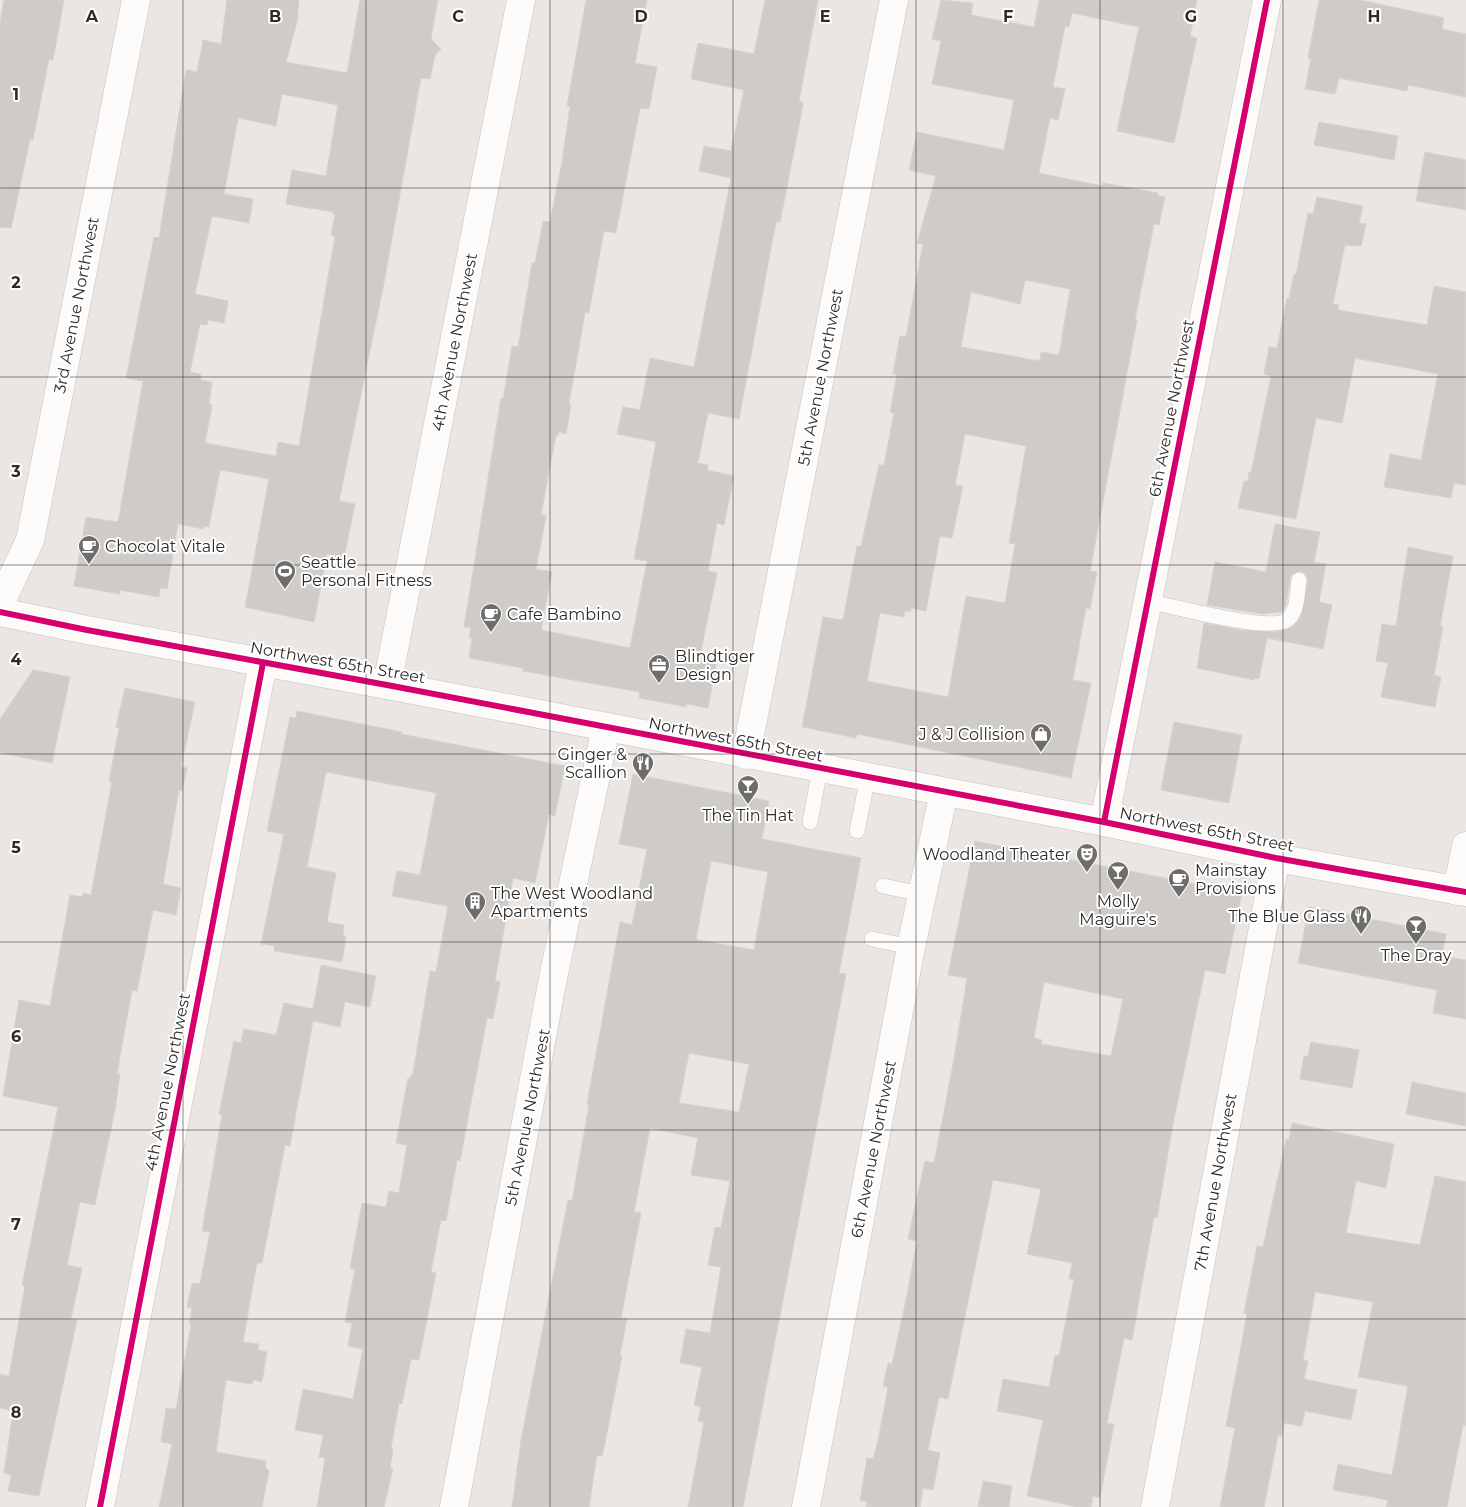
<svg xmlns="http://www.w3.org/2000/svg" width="1466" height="1507" font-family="Montserrat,sans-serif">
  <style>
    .building { fill: #cfccc8; stroke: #d6d2cd; fill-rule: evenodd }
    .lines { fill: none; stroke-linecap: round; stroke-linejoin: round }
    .lane-casing { stroke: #c4c2c3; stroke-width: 16 }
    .street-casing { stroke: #c4c2c3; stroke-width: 29 }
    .secondary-casing { stroke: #c4c2c3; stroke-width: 29 }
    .lane { stroke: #fcfbfa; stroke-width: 15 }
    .street { stroke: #fcfbfa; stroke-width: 28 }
    .secondary { stroke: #fcfbfa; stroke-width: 28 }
    .cycleway-casing { stroke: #fff; stroke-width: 9 }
    .cycleway { stroke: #d6006c; stroke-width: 6 }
    .grid { fill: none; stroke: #2c2c2c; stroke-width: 1; stroke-opacity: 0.55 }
    .labels { text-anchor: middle; stroke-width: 4; stroke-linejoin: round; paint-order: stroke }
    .street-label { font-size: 16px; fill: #2c2c2c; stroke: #fff }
    .poi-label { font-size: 16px; fill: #2c2c2c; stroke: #fff; text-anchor: start }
    .grid-label { font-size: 16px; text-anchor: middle; font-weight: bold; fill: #2c2c2c; stroke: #fff; stroke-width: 4; stroke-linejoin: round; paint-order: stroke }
  </style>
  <rect width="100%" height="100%" fill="#ebe6e1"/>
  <g class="building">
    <polygon points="4,0 64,0 53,60 49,59 33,140 30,140 11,228 0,227 0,23"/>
    <path d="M 227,0 L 299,0 L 297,22 L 286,62 L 347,73 L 360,0 L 438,0 L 431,39 L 441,49 L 435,55 L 430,79 L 421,78 L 383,288 L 339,501 L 355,504 L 344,558 L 327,554 L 314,622 L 245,607 L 269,479 L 220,470 L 209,527 L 204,526 L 203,529 L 178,524 L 167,589 L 160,588 L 159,597 L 120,590 L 120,594 L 74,586 L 86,517 L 118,522 L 143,381 L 126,378 L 154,237 L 159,238 L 186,70 L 197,72 L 203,40 L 221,44 ZM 282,94 L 338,105 L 326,176 L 292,170 L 286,204 L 333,212 L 332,214 L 335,215 L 331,235 L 335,236 L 299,446 L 278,442 L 276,456 L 205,443 L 212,405 L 209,404 L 212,382 L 200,380 L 201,374 L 190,372 L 200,324 L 207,325 L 208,320 L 224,323 L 228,301 L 195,294 L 212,216 L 249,223 L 253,199 L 224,194 L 238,118 L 276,126 Z"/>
    <polygon points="586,0 647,0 635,63 657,67 649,109 640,108 616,233 604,231 589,313 585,312 569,404 571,405 566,434 558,432 558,436 556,435 541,515 546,516 536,569 552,572 541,630 630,648 647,561 634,559 656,442 617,434 623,407 640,410 650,358 694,367 731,178 699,171 704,146 731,151 744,90 691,79 698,43 754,54 765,0 818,0 799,101 803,102 800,121 780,222 776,222 739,419 708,413 698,463 708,465 707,470 734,476 724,525 717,523 708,571 717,573 699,661 716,664 708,708 686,704 686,707 639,698 640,692 523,671 523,668 469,658 472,638 469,638 471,628 464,627 501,398 503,399 512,346 518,347 532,263 535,263 543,221 550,222 562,162 570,106 567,106"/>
    <path d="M 941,0 L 973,3 L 971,15 L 1034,27 L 1039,0 L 1197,0 L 1190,36 L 1197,38 L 1174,143 L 1117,131 L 1139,27 L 1072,13 L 1069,27 L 1065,26 L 1053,87 L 1065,89 L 1058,120 L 1050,118 L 1039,173 L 1102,186 L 1103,183 L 1158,193 L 1158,196 L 1165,197 L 1159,225 L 1154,224 L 1135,320 L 1137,320 L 1090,571 L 1097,572 L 1090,609 L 1086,608 L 1073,680 L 1091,683 L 1071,778 L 857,734 L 856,738 L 802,727 L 823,617 L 843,620 L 857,546 L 861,546 L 879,465 L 884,465 L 894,413 L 890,412 L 897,374 L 893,374 L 900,336 L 906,337 L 923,244 L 917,243 L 936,176 L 909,170 L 917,132 L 1004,150 L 1014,100 L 932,84 L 941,41 L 932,39 ZM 1025,280 L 1070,289 L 1059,355 L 1041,352 L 1040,361 L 961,347 L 971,292 L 1020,304 ZM 965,434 L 1026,446 L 1009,543 L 1015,544 L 1005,603 L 966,596 L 948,697 L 867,681 L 880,613 L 904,617 L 905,611 L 910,612 L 911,608 L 926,611 L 940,536 L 952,538 L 963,486 L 955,485 Z"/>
    <polygon points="1319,0 1360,0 1444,18 1442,29 1466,34 1466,97 1408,85 1407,91 1339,78 1335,94 1305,89 1311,59 1308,58"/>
    <polygon points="1319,122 1398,136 1394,160 1314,145"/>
    <polygon points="1425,152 1466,160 1466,210 1416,201"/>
    <polygon points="1317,197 1363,206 1359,223 1366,224 1361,246 1345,245 1333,304 1339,305 1338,310 1427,325 1434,286 1466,292 1466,485 1454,483 1451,498 1384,487 1390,454 1421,460 1438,374 1355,358 1342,423 1316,418 1296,519 1238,508 1244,481 1248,481 1249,472 1251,473 1271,376 1264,374 1269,347 1277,348 1287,298 1289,299 1294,274 1296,275 1308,213 1313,214"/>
    <polygon points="1275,524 1320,532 1314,562 1326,564 1319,602 1332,605 1323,649 1267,638 1259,679 1255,678 1254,680 1197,668 1204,623 1241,630 1277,632 1293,627 1301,617 1308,581 1305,573 1300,571 1291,575 1286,605 1282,612 1262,614 1207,605 1215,562 1266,572"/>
    <polygon points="1408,547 1453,556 1440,626 1443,626 1434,675 1441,677 1435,707 1381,697 1388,663 1376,661 1382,624 1396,626"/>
    <polygon points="33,670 70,677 52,763 0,753 0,719"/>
    <polygon points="125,688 195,702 181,767 187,768 182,791 179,790 163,884 181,888 176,915 153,910 137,991 132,990 117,1074 120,1074 115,1110 95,1205 80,1202 67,1265 82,1268 71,1319 77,1320 39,1496 8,1491 11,1475 4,1473 13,1411 0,1408 0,1374 9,1376 25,1286 22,1285 58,1107 3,1096 19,1000 50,1006 70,895 83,897 83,893 91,895 112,782 109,781 119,728 116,727"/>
    <polygon points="297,711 402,732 401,734 565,766 555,816 549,814 535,883 513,878 495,981 500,982 493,1019 487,1018 460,1161 457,1160 446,1221 441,1220 431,1272 436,1273 419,1360 411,1359 402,1404 399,1403 391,1448 393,1449 390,1468 393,1469 384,1507 317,1507 325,1458 319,1457 323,1435 295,1430 303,1389 353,1399 363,1349 348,1346 352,1323 345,1322 355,1269 350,1268 362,1203 386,1207 389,1191 399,1193 407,1145 396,1143 408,1078 410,1078 413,1073 430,971 436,972 448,906 392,896 397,871 420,875 436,793 326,772 307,867 336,873 327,922 344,925 343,936 346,937 342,962 274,951 275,946 261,944 284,834 267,831 290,717 296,718"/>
    <polygon points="1174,722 1242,735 1229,803 1161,790"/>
    <path d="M 633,774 L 769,801 L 762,839 L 861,858 L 839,973 L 846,974 L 743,1507 L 688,1507 L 704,1422 L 698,1421 L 701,1407 L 694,1405 L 702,1367 L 680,1363 L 686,1329 L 710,1333 L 721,1267 L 708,1265 L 715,1227 L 721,1228 L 730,1181 L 691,1175 L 698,1138 L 650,1128 L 634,1212 L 641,1213 L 621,1318 L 627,1318 L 620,1355 L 622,1356 L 604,1448 L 602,1456 L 597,1455 L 589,1507 L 512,1507 L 521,1440 L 568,1200 L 572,1201 L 589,1105 L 587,1104 L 620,922 L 632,925 L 647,849 L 619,844 ZM 711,861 L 768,872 L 754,950 L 698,940 L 696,938 ZM 689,1053 L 749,1064 L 739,1112 L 679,1103 Z"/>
    <path d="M 975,841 L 1242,893 L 1225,974 L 1205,970 L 1173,1124 L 1157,1218 L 1154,1217 L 1132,1340 L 1124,1338 L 1107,1423 L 1114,1424 L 1100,1498 L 1093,1496 L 1091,1507 L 1077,1507 L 1027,1496 L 1043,1420 L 997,1411 L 1003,1379 L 1049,1387 L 1055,1355 L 1059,1356 L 1074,1279 L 1069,1279 L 1072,1263 L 1027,1254 L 1041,1189 L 993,1180 L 948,1399 L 939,1397 L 928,1450 L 940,1453 L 933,1490 L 923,1488 L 920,1507 L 866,1507 L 867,1501 L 860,1501 L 867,1458 L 873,1459 L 878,1441 L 888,1387 L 883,1386 L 888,1363 L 892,1364 L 906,1300 L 917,1241 L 908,1239 L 913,1215 L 925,1161 L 934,1163 L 954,1059 L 967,978 L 948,975 ZM 1044,982 L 1123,999 L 1111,1056 L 1041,1044 L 1042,1040 L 1034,1038 Z"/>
    <polygon points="1309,907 1446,934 1442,956 1466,960 1466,1019 1433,1013 1437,990 1298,963"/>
    <polygon points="321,965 376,976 370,1007 345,1002 340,1027 313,1021 290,1146 285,1145 262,1263 257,1263 243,1342 259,1344 258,1350 267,1352 262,1382 253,1380 252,1384 226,1380 216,1452 266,1461 265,1467 269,1471 262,1507 159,1507 172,1444 161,1442 166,1408 176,1409 191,1324 189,1323 192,1308 187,1307 192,1283 200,1284 210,1232 202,1231 222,1115 219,1114 234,1041 241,1043 244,1029 276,1035 284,1003 313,1009"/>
    <polygon points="1311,1042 1359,1050 1352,1088 1300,1079 1304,1056 1308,1056"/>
    <polygon points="1412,1082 1466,1093 1466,1126 1406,1114"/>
    <polygon points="1292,1123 1394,1144 1386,1188 1356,1181 1346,1233 1420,1245 1435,1176 1466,1182 1466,1426 1463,1425 1447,1507 1386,1507 1388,1500 1333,1490 1338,1464 1392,1475 1408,1386 1358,1377 1373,1302 1315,1292 1303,1360 1308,1361 1304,1379 1357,1390 1351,1420 1305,1411 1302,1426 1284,1423 1282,1436 1278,1436 1264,1507 1220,1507 1235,1428 1226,1426 1247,1314 1244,1313 1257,1246 1263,1247 1286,1139 1289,1140"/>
    <polygon points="983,1481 1012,1486 1009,1507 978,1507"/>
  </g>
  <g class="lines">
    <g class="lane-casing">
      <g id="lane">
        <path d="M 1147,601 C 1171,606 1271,633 1287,620 C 1298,612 1297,593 1299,580"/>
        <polyline points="810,822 820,769"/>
        <polyline points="857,831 868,777"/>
        <polyline points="883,886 922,894"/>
        <polyline points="872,939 911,947"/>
      </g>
    </g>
    <g class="street-casing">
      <g id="street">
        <polyline points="387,685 521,0"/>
        <polyline points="746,755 894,0"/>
        <polyline points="1104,822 1267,0"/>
        <polyline points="1457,891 1466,846"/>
        <polyline points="100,1507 263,663"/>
        <polyline points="454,1507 553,978 606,728"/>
        <polyline points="806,1507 911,947 944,792"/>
        <polyline points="1155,1507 1276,858"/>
      </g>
    </g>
    <g class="secondary-casing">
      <g id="secondary">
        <polyline points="0,604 30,540 136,0"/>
        <polyline points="0,612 87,630 387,685 1104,822 1276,858 1466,892"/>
      </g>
    </g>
    <use href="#lane" class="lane"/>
    <use href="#street" class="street"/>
    <use href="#secondary" class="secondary"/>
    <g class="cycleway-casing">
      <g id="cycleway">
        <polyline points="0,612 87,630 387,685 1104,822 1276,858 1466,892"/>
        <polyline points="1104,822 1267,0"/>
        <polyline points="100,1507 263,663"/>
      </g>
    </g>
    <use href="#cycleway" class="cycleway"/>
  </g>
  <path class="grid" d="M 183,0 L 183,1507M 366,0 L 366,1507M 550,0 L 550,1507M 733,0 L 733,1507M 916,0 L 916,1507M 1100,0 L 1100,1507M 1283,0 L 1283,1507M 0,188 L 1466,188M 0,377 L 1466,377M 0,565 L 1466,565M 0,754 L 1466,754M 0,942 L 1466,942M 0,1130 L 1466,1130M 0,1319 L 1466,1319"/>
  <defs>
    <g id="cafe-pin" transform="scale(1.125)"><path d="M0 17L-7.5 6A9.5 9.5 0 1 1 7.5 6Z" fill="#6f6d6b" stroke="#fff"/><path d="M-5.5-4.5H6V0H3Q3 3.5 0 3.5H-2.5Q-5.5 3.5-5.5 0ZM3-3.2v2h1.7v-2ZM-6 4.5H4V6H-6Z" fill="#fff"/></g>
    <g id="stadium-pin" transform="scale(1.125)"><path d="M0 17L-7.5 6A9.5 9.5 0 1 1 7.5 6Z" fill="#6f6d6b" stroke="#fff"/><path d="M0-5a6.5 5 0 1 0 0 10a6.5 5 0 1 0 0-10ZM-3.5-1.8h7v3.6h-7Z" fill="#fff"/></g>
    <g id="office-pin" transform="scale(1.125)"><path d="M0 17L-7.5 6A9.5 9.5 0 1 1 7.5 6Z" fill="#6f6d6b" stroke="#fff"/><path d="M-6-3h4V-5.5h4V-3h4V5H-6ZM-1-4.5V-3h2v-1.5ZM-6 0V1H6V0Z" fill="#fff"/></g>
    <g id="shop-pin" transform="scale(1.125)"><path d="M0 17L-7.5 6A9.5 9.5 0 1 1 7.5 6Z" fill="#6f6d6b" stroke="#fff"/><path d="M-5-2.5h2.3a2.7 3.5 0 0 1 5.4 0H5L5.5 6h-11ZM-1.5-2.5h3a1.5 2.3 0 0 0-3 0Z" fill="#fff"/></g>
    <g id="restaurant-pin" transform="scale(1.125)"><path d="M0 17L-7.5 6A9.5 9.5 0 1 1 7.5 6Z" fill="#6f6d6b" stroke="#fff"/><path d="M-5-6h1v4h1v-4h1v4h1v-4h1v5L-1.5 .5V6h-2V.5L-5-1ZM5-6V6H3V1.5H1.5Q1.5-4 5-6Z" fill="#fff"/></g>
    <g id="bar-pin" transform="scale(1.125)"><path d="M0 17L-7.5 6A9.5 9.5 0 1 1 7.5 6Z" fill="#6f6d6b" stroke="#fff"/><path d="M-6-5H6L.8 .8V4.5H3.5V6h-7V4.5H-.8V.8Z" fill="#fff"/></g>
    <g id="theatre-pin" transform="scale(1.125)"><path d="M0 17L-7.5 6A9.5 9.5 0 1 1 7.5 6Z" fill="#6f6d6b" stroke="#fff"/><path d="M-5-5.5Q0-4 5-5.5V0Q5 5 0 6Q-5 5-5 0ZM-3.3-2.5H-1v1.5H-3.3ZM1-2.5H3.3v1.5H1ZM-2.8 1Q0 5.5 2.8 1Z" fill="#fff"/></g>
    <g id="building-pin" transform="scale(1.125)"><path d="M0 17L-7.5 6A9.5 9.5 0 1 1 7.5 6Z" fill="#6f6d6b" stroke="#fff"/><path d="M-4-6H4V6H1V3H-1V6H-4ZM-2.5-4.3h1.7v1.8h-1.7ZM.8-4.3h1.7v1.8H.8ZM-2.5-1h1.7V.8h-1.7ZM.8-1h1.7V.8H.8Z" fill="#fff"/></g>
  </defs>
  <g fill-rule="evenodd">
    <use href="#cafe-pin" x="89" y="546"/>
    <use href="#stadium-pin" x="285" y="571"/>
    <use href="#cafe-pin" x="491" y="614"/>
    <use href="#office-pin" x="659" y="665"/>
    <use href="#shop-pin" x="1041" y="734"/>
    <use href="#restaurant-pin" x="643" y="763"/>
    <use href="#bar-pin" x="748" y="786"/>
    <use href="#theatre-pin" x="1087" y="854"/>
    <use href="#bar-pin" x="1118" y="872"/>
    <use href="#cafe-pin" x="1179" y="879"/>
    <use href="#building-pin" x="475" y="902"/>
    <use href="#restaurant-pin" x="1361" y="916"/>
    <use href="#bar-pin" x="1416" y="926"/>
  </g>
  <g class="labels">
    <g class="street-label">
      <text transform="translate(76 305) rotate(-79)" y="6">3rd Avenue Northwest</text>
      <text transform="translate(454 342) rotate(-79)" y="6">4th Avenue Northwest</text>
      <text transform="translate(820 377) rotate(-79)" y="6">5th Avenue Northwest</text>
      <text transform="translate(1171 408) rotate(-79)" y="6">6th Avenue Northwest</text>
      <text transform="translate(338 662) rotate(10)" y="6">Northwest 65th Street</text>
      <text transform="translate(736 739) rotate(11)" y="6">Northwest 65th Street</text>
      <text transform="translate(1207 829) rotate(11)" y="6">Northwest 65th Street</text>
      <text transform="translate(167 1082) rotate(-79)" y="6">4th Avenue Northwest</text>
      <text transform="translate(527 1117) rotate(-79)" y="6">5th Avenue Northwest</text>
      <text transform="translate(873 1149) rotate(-79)" y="6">6th Avenue Northwest</text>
      <text transform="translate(1215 1182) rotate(-80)" y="6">7th Avenue Northwest</text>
    </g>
    <g class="poi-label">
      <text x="105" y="552">Chocolat Vitale</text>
      <text x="301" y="568">Seattle<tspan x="301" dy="18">Personal Fitness</tspan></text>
      <text x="507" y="620">Cafe Bambino</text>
      <text x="675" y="662">Blindtiger<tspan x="675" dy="18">Design</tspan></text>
      <text x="1025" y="740" text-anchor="end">J &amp; J Collision</text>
      <text x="627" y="760" text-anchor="end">Ginger &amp;<tspan x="627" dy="18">Scallion</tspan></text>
      <text x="748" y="821" text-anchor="middle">The Tin Hat</text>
      <text x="1071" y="860" text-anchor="end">Woodland Theater</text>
      <text x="1195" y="876">Mainstay<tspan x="1195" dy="18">Provisions</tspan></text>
      <text x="491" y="899">The West Woodland<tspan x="491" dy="18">Apartments</tspan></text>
      <text x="1118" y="907" text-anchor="middle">Molly<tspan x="1118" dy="18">Maguire's</tspan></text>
      <text x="1345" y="922" text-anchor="end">The Blue Glass</text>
      <text x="1416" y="961" text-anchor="middle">The Dray</text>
    </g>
  </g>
  <g class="grid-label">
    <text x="92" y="22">A</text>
    <text x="275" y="22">B</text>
    <text x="458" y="22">C</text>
    <text x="641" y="22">D</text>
    <text x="825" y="22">E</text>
    <text x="1008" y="22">F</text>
    <text x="1191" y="22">G</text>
    <text x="1374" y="22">H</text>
    <text x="16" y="100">1</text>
    <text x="16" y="288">2</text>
    <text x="16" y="477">3</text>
    <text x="16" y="665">4</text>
    <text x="16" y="853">5</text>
    <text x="16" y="1042">6</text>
    <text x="16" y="1230">7</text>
    <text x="16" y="1418">8</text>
  </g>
</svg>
